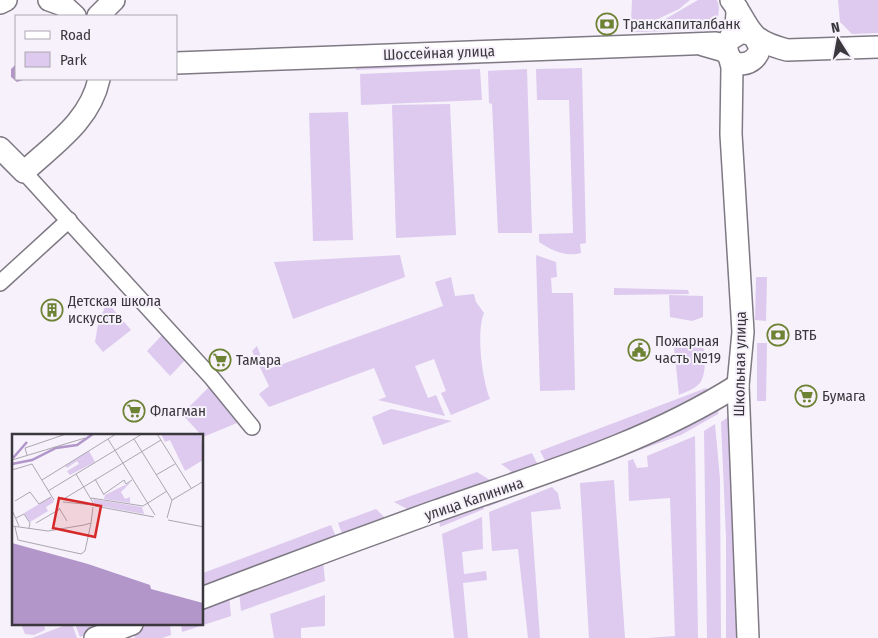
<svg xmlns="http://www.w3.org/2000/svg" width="878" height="638" font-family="'Fira Sans Condensed',sans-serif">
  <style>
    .green { fill: #ddcaee }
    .water { fill: #b295c9 }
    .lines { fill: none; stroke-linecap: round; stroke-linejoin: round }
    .street-casing { stroke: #7e7983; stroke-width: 18 }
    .secondary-casing { stroke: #7e7983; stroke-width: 24 }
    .street { stroke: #fff; stroke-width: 15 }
    .secondary { stroke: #fff; stroke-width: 21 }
    .labels { text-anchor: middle; stroke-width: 4; stroke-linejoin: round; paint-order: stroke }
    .poi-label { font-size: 15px; fill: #3a383c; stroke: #f6f1fb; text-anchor: start }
    .street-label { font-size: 15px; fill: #3a383c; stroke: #f6f1fb }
    .inset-river { fill: none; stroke: #b295c9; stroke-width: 2.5 }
    .inset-road { fill: none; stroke: #aba7af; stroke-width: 1 }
    .view { fill: #d62828; fill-opacity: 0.15; stroke: #d62828; stroke-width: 2.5 }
    .inset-edge { fill: none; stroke: #3a383c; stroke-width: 2.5 }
  </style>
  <rect width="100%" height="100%" fill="#f6f1fb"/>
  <g class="green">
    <polygon points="632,0 690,0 679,9 639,28 636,24 631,23"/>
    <polygon points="698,0 717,0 719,7 717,30 633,32 650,28"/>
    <polygon points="838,0 878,0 878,33 852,34 840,22"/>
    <polygon points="481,55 481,64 356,70 355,61"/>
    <path d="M 582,68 L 586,243 L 580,244 L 581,253 C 565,257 553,251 539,242 L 539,234 L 573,233 L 569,100 L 537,100 L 536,69 Z"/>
    <polygon points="480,69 482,100 361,105 360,74"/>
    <polygon points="527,69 532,233 498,233 492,104 489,103 488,71"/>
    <polygon points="450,104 456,235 396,238 392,105"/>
    <polygon points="348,112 353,240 313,241 309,113"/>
    <polygon points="400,255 405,277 293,319 274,262"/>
    <polygon points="536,255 556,262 557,277 551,278 552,293 573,293 575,390 540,391"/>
    <path d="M 451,277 L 455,296 L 474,294 L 476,302 L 484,313 C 476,332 482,379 490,399 L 451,415 L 441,393 L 446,391 L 434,359 L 415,366 L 428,398 L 436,395 L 445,416 L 378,400 L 386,397 L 374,368 L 269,407 L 259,394 L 269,386 L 252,351 L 257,346 L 266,370 L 443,306 L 435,282 Z"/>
    <polygon points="756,277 767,277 766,321 755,320"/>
    <polygon points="614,288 688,290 689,294 614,295"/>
    <polygon points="669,295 703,296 703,317 692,321 670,317"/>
    <polygon points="107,302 131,330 103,352 95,342 98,324"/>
    <polygon points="164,333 187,358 170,376 147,351"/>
    <path d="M 692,337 L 700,340 C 706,349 707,373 700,383 C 695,389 685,392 679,395 L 673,338 Z"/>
    <polygon points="757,343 767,343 766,401 757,401"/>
    <polygon points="209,387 237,423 203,437 182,414"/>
    <polygon points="706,388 709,392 665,418 547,464 540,451"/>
    <polygon points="720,400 718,414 681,435 626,455 626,448"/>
    <polygon points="391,409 452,421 383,445 372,417"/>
    <polygon points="730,416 745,638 726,638 726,538 721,422"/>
    <polygon points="715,424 720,479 721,638 707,638 704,431"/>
    <polygon points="695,436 698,638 648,638 675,636 670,498 629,501 628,461 633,459 637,468 648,467 647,456"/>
    <polygon points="532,453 539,467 516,475 501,464"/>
    <polygon points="477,472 493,482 411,511 394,502"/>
    <polygon points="556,480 487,507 487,496"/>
    <polygon points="614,480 625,638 589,638 580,483"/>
    <polygon points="552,487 558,493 561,509 531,512 540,638 528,638 518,549 492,551 489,512"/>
    <polygon points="483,497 484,509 440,527 438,513"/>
    <polygon points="376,509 387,520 343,536 338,523"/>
    <polygon points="482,517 483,549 462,552 464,574 486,571 487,580 463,583 468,638 454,638 442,534"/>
    <polygon points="331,525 337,539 203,589 203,573"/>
    <polygon points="323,560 325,581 241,611 239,592"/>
    <polygon points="229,595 231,616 182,632 181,624 202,624 203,605"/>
    <polygon points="325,595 325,626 301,628 301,638 274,638 270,614"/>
    <polygon points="21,624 44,624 45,630 34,635 25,634"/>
    <polygon points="68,624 72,624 77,638 32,638"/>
    <polygon points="75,624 113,624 80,637"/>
    <polygon points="150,624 170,624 171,635 162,638 135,638 133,630"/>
  </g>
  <polygon class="water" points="16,64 16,79 26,79 17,82 11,77 11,69"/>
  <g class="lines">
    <g class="street-casing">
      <g id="street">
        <polyline points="24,172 212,378 252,427"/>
        <polyline points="0,283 69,220"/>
      </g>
    </g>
    <g class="secondary-casing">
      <g id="secondary">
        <polyline points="49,0 63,5 75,16"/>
        <path d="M 731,0 C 753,29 745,39 787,50 L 878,47"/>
        <polyline points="0,3 6,0"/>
        <polyline points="98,16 114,0"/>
        <path d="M 729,40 L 742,32 L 753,35 L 760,47 C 757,67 729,71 727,49 C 726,42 731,37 734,31 C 737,24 737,16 737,8"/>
        <polyline points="703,45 724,51 729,56 732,67 731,134 743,332 738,385 748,638"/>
        <polyline points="176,63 716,43"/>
        <path d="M 0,148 L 24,172 C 54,144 90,121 99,79"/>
        <path d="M 202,598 C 280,568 358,539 436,511 C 540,474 645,444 738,385"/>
        <polyline points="95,638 132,624"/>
      </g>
    </g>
    <use href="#street" class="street"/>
    <use href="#secondary" class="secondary"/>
  </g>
  <defs>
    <g id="bank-ring" transform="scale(1.125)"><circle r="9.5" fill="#f6f1fb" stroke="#6d8233" stroke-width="1.5"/><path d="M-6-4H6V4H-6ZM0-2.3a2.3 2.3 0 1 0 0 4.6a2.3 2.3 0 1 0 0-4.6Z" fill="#6d8233"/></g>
    <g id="building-ring" transform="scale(1.125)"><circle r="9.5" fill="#f6f1fb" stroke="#6d8233" stroke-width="1.5"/><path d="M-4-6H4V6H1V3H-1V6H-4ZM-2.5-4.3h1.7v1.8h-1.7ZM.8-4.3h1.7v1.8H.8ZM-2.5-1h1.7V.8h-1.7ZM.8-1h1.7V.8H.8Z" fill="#6d8233"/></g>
    <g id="civic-ring" transform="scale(1.125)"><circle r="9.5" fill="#f6f1fb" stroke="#6d8233" stroke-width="1.5"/><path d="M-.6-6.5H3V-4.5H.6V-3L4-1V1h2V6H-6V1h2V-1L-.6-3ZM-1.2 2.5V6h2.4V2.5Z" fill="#6d8233"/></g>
    <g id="supermarket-ring" transform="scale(1.125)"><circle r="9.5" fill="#f6f1fb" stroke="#6d8233" stroke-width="1.5"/><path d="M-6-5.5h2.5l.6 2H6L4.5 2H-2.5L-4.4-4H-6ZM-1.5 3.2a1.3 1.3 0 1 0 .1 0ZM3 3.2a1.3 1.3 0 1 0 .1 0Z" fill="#6d8233"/></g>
  </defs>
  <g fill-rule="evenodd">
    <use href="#bank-ring" x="607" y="24"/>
    <use href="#building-ring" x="52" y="310"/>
    <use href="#bank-ring" x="778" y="335"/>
    <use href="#civic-ring" x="639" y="350"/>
    <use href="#supermarket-ring" x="220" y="360"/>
    <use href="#supermarket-ring" x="806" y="396"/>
    <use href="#supermarket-ring" x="134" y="411"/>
  </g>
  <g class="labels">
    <g class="poi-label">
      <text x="623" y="29">Транскапиталбанк</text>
      <text x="68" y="306">Детская школа<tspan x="68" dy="17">искусств</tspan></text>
      <text x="794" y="340">ВТБ</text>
      <text x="655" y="346">Пожарная<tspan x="655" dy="17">часть №19</tspan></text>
      <text x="236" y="365">Тамара</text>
      <text x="822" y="401">Бумага</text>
      <text x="150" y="416">Флагман</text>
    </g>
    <g class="street-label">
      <text transform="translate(439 53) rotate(-2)" y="5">Шоссейная улица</text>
      <text transform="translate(740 364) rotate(-89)" y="5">Школьная улица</text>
      <text transform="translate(474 499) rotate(-19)" y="5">улица Калинина</text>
    </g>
  </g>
  <g transform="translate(12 434)">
    <rect width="191" height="191" fill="#f6f1fb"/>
    <path d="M 149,0 L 189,0 L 191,26 L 173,37 L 158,6 L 153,8 ZM 77,17 L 83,28 L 58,41 L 55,37 L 67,30 L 65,27 L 55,34 L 53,32 ZM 119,48 L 109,58 L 113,65 L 118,63 L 118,69 L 92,65 L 93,61 ZM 39,63 L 42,68 L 34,73 L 36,77 L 18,88 L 12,79 ZM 81,65 L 130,73 L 132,80 L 83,71 Z" fill="#ddcaee"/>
    <path d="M 0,109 L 76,130 L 138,151 L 139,155 L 191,169 L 191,191 L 0,191 Z" fill="#b295c9"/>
    <path class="inset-river" d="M 1,24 L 15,8M 0,30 L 20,26 L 44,14 L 65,11 L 81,0"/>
    <path class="inset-road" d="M 145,0 L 179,54M 96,5 L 143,81M 122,5 L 160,66M 15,21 L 13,14 L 54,0M 0,26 L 73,4M 0,36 L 20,30 L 42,66M 64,40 L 83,72M 144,41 L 163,30M 83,45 L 92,61M 30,46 L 104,0M 36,57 L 130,0M 92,60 L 112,46 L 114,50 L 120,46M 79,64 L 131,72 L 155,57M 50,66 L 149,6M 3,67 L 18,58 L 27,70 L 39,63M 51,68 L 82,71M 83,72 L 142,83M 47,74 L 55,87M 0,76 L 7,92M 4,84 L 12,80 L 18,89 L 17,94M 155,84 L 160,66 L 192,47M 156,86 L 192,93M 24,89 L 48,75M 0,92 L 36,97 L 72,91 L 79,89 L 81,73M 3,93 L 6,106 L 69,120 L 73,117 L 79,89"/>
    <path class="view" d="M 47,64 L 89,72 L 83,103 L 41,94 Z"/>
    <rect width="191" height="191" class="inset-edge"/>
  </g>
  <rect x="15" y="15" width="162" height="65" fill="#f6f1fb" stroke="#aba7af"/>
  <rect x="25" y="31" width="25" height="8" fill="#ffffff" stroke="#aba7af"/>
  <text x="60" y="40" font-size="15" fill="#3a383c">Road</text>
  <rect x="25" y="52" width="25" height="15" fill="#ddcaee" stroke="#aba7af"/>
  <text x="60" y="65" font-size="15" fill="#3a383c">Park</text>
  <g transform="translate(838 40) rotate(349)" stroke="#f6f1fb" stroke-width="4" paint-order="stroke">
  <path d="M0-4L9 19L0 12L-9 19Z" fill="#3a383c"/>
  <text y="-8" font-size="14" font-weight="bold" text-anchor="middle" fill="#3a383c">N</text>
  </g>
</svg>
